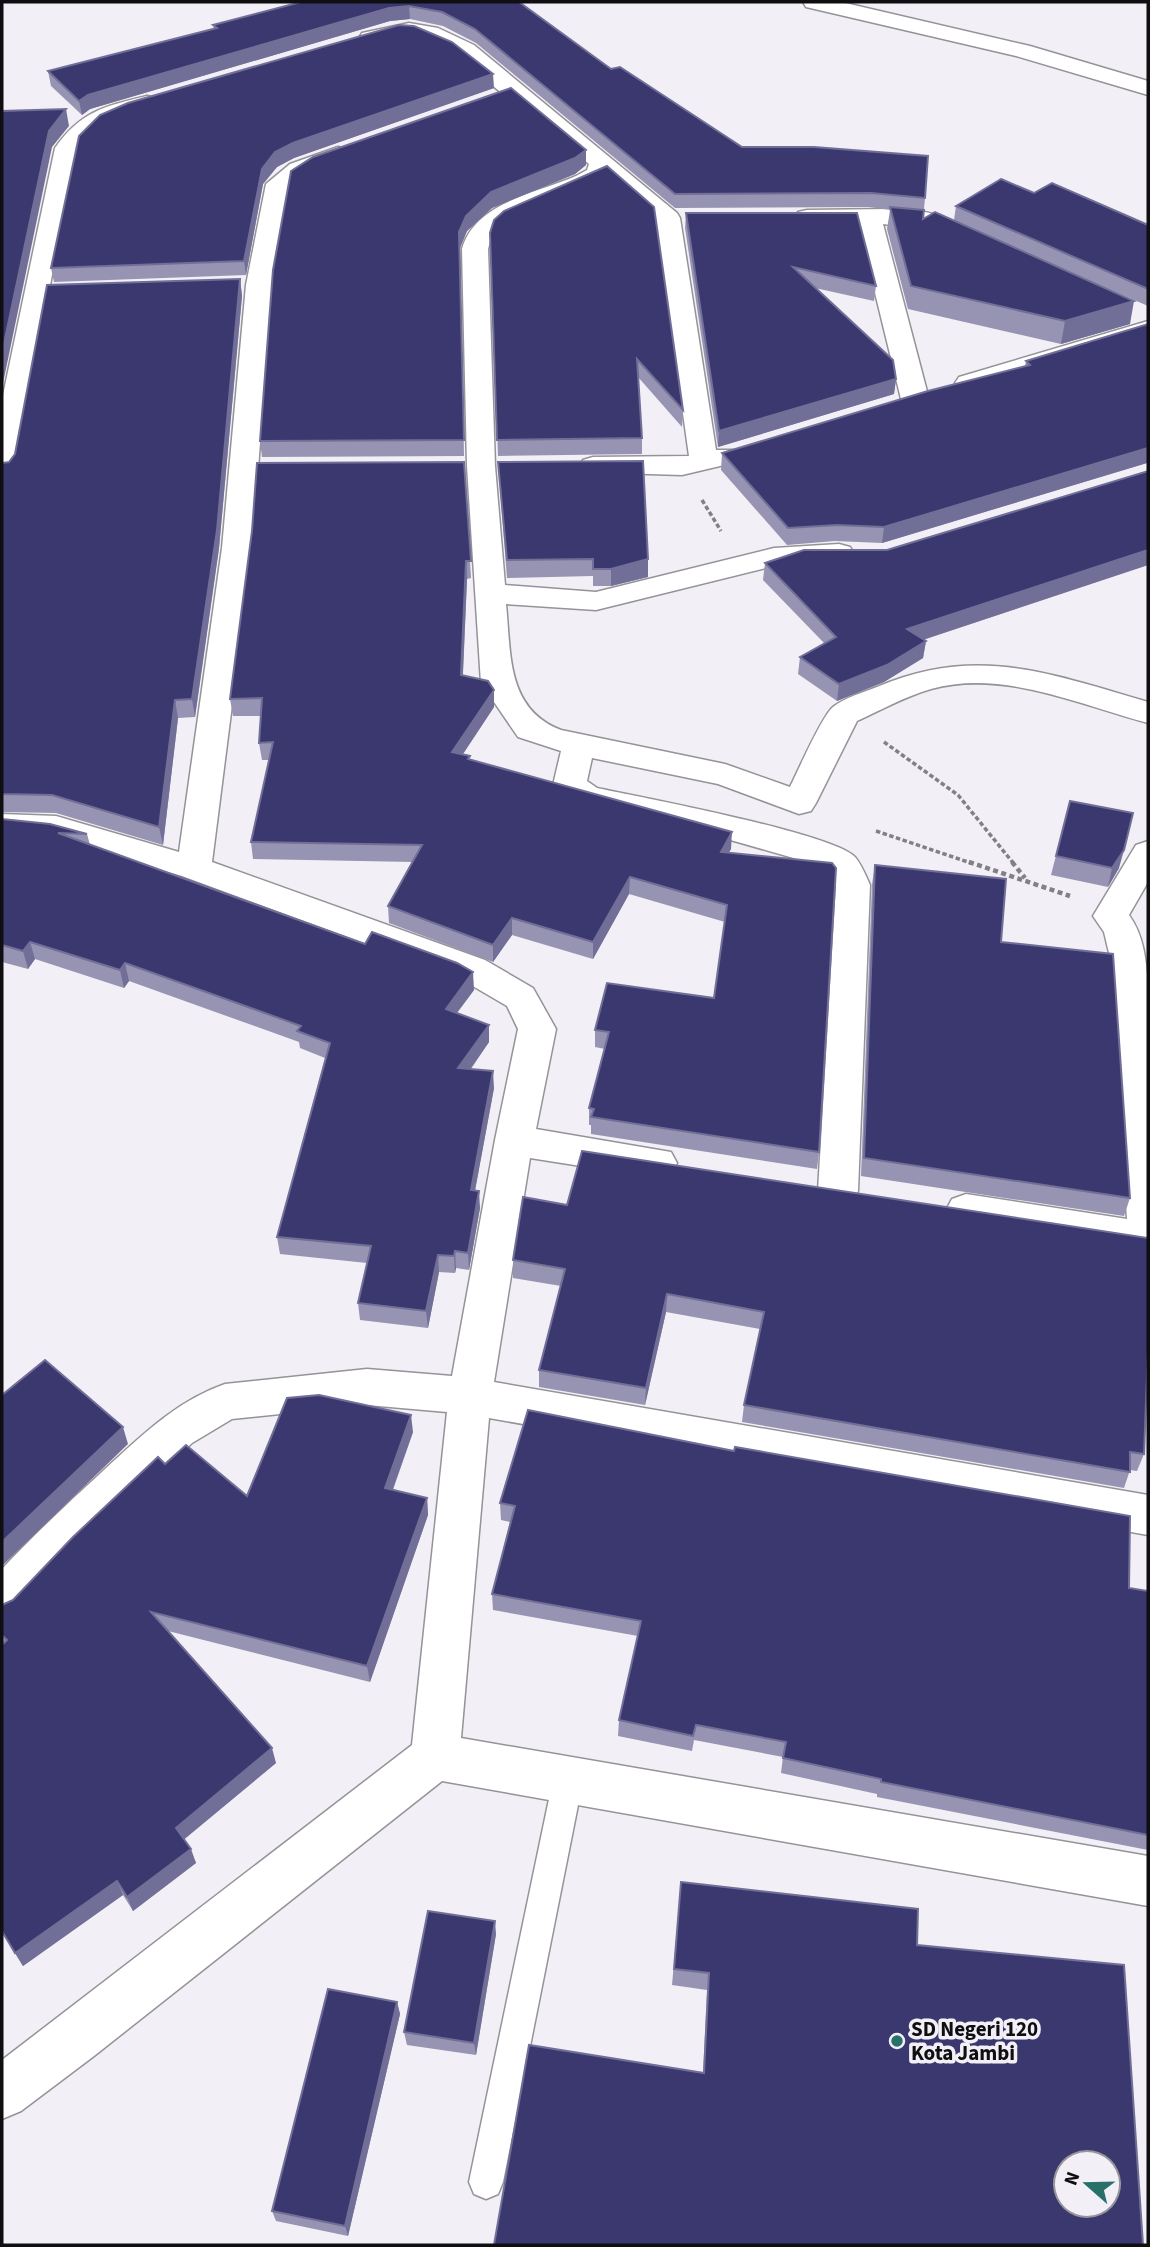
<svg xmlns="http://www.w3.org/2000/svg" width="1150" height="2247" font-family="'Source Sans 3',sans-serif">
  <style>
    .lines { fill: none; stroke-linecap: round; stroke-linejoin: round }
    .lane-casing { stroke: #959298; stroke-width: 3 }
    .street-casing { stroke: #959298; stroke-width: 3 }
    .path-far1 { stroke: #828084; stroke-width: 3.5; stroke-dasharray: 4.5 2.5; stroke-linecap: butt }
    .path { stroke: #828084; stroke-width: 4.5; stroke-dasharray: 5 3.5; stroke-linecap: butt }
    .lane { fill: #fff; fill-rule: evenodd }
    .street { fill: #fff; fill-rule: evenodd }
    .wall { fill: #9694b2 }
    .shaded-wall { fill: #716f97 }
    .building { fill: #3a386e; stroke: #716f97; stroke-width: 2; fill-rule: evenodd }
    .poi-dot { fill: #287069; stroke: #f2eff6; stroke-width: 2.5 }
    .labels { text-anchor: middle; stroke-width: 7; stroke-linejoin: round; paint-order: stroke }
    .near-poi-label { font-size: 21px; font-weight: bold; fill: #0f0e10; stroke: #f2eff6; text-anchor: start }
  </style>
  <rect width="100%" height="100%" fill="#f2eff6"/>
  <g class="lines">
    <g class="lane-casing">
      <polygon id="lane" points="568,1765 579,1770 583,1780 503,2182 498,2194 486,2199 474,2194 469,2182 553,1780 557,1770"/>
    </g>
    <g class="street-casing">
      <g id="street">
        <polygon points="803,2 841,2 1030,46 1148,81 1148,95 1016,56 806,7"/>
        <path d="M 409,23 L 438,28 L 474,45 L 677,213 L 680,218 L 716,450 L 737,450 L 741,456 L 737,462 L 682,475 L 583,472 L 579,466 L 583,460 L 593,457 L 689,456 L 656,221 L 607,179 L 517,217 L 492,234 L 488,249 L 495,466 L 505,585 L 596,592 L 774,548 L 839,544 L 850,547 L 854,553 L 850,559 L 774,566 L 596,610 L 506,604 C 511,653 506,709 561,730 L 725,764 L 790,787 C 798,771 822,716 833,707 C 844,698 864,692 877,687 C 976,644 1051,674 1148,702 L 1148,723 C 1080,705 1003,669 931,689 C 906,696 881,710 857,721 L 816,803 L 811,811 L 799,814 L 718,784 L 592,758 L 587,781 L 597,788 C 640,797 831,833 855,857 C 861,864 866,876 870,885 L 858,1191 L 852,1202 L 838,1207 L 824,1202 L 818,1191 L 836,885 L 829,873 L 811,863 L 713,835 L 575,805 L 558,793 L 553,785 L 561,751 L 518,737 L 481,683 L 467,466 L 462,249 C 475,202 537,193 576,176 L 587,170 L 589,164 L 445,47 C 418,33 398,38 370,45 L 359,38 L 362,33 Z"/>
        <path d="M 147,96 L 155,98 L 159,103 L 155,108 L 107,122 L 90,133 L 79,149 L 62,220 L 16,471 L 12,477 L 2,480 L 2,400 L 55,148 C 81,111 105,106 147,96 Z"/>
        <path d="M 338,147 L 346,149 L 350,154 C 343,164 305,173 290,186 L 272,285 L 252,548 L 212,862 L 485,960 L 533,988 L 556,1029 L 536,1129 L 671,1152 L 677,1163 L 671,1174 L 657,1178 L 530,1158 L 494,1382 L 1148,1495 L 1148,1535 L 489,1418 L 461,1738 L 1148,1856 L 1148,1906 L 442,1781 L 94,2056 L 21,2111 L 2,2119 L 2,2060 L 412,1745 L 447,1412 L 367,1405 L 232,1419 L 192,1443 L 77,1552 L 18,1615 L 2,1621 L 2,1569 C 34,1535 68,1503 103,1471 C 140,1437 176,1401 225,1384 L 367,1369 L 452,1376 L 495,1140 L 518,1029 L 507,1006 L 459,978 L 182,876 L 55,839 L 2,836 L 2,814 L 56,816 L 179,852 L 222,548 L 246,285 L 266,184 L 290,164 Z"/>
        <path d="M 890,209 C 907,210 941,210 951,225 L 948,230 L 939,232 L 883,224 L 929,399 L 925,405 L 905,405 L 901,399 L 858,223 L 798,222 L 795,217 L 798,212 L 807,210 Z"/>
        <polygon points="1148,321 1148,337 969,391 959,389 955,383 959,377"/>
        <path d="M 1148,841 L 1148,882 L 1129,915 C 1144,936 1146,960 1148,985 L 1148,1254 L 952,1221 L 946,1210 L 952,1199 L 966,1194 L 1127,1219 L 1110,957 L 1104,932 L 1093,916 L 1136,845 Z"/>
      </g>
    </g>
    <g class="path-far1">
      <polyline points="702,500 721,531"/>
      <polyline points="884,742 958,795 1014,864"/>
      <polyline points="876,831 974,864"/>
    </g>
    <g class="path">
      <polyline points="969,862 1070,896"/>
      <polyline points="1012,862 1025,878"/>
    </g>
    <use href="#lane" class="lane"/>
    <use href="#street" class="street"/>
  </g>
  <g class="wall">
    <polygon points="301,2 519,2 611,69 742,147 925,198 923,219 954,220 956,206 1034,193 1148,225 1148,306 1079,276 1130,324 1061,344 908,309 887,229 890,210 869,207 675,208 476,43 443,26 410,19 390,21 90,109 82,115 51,86 48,71 214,29 213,25"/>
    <polygon points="494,88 294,158 277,167 263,184 246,275 54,282 51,268 128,103"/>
    <polygon points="586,165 575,174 492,208 467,231 460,248 464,456 262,457 260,441 273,270"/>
    <polygon points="504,211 683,410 682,427 638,377 642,438 642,454 498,456 490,233"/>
    <polygon points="686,213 876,286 874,301 815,288 896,379 894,394 718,447 685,228"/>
    <polygon points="240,279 242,296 219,548 195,717 178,718 163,845 56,813 2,812 2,463 9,462"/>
    <polygon points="1148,324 1148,464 1147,463 882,543 835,541 787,545 721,470 722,453 1025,366 1026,361"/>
    <polygon points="464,462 471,578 467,579 463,675 494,707 463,754 470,760 731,849 728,853 819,1152 817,1169 591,1134 591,1125 589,1125 589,1108 605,1049 595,1047 595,1030 714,998 725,922 629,894 593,959 512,935 493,962 389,923 388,906 413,862 253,859 251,842 269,760 262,760 259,743 261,716 233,716 230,699"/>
    <polygon points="498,462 648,577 611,586 593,586 593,576 507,578"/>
    <polygon points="887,550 1148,565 923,640 926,641 923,658 884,682 837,701 798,674 800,657 824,643 763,580 765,563"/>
    <polygon points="1070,801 1119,868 1108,887 1051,875"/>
    <polygon points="2,819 87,834 90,845 474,990 457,1013 489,1025 489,1042 471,1069 494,1088 475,1190 480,1208 469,1270 456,1268 455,1273 439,1272 428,1328 360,1320 358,1303 367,1263 280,1254 277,1237 325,1058 300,1048 299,1042 129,981 124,988 35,959 28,969 2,962"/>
    <polygon points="875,865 1130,1198 1124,1216 861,1176 872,884"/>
    <polygon points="523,1197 1144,1454 1137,1471 1130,1470 1124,1488 742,1422 744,1405 760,1329 666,1312 645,1405 539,1387 539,1370 561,1286 513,1278 513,1260"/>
    <polygon points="413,1432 393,1490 427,1498 428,1515 370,1682 168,1631 276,1763 184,1839 196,1863 133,1911 123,1895 23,1966 2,1932 2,1605 13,1600 165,1464 247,1496"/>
    <polygon points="500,1503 1148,1591 1148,1850 877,1797 877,1794 781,1773 783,1757 694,1740 692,1751 618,1736 619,1720 638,1636 493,1610 492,1594 510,1522 501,1520"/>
    <polygon points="681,1882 917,1945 1124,1965 703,2073 707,1990 672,1985"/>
    <polygon points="496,1934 476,2055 407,2045 404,2032"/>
    <polygon points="397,2002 400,2014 348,2236 276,2221 272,2211"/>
  </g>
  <g class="shaded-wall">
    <polygon points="409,6 410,19 390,21 90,109 82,115 79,101 88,95 389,8"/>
    <polygon points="493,74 494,88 294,158 277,167 263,184 246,275 244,261 262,169 275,152 293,143"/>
    <polygon points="66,109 69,126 52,147 2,388 2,353 49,131"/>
    <polygon points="586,150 586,165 575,174 492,208 467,231 460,248 464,456 459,232 466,216 491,192"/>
    <polygon points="240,279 242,296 219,548 195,717 192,699"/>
    <polygon points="1134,301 1130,324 1061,344 1065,321"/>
    <polygon points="896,379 894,394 718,447 719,431"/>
    <polygon points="1148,448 1147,463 882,543 884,527"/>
    <polygon points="1148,550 1148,565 904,646 907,629"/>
    <polygon points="648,559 648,577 611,586 611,569"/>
    <polygon points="466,561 467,579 462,692 461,675"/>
    <polygon points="926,641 923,658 884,682 837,701 839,684"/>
    <polygon points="494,690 494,707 453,769 452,752"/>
    <polygon points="175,700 178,718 163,845 159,827"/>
    <polygon points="732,832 731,849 719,870 721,852"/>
    <polygon points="1124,850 1119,868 1108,887 1112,868"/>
    <polygon points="630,877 629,894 593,959 593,942"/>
    <polygon points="512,918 512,935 493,962 493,945"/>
    <polygon points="30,942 35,959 28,969 23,951"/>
    <polygon points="125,963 129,981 124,988 120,970"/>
    <polygon points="473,972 474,990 447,1026 446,1009"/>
    <polygon points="489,1025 489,1042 459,1085 458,1068"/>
    <polygon points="493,1071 494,1088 472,1207 471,1190"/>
    <polygon points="479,1191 480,1208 469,1270 468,1253"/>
    <polygon points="455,1251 456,1268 455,1273 454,1256"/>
    <polygon points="438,1255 439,1272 428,1328 426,1311"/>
    <polygon points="667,1294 666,1312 645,1405 646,1388"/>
    <polygon points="411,1415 413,1432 387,1505 385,1488"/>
    <polygon points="123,1427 128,1444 2,1566 2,1542"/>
    <polygon points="427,1498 428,1515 370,1682 367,1666"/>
    <polygon points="272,1748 276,1763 181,1842 176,1828"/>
    <polygon points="191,1849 196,1863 133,1911 127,1897"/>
    <polygon points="117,1881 123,1895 23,1966 15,1953"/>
    <polygon points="495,1921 496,1934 476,2055 474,2043"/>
    <polygon points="397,2002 400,2014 348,2236 345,2226"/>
  </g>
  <g class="building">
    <polygon points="301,2 519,2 611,69 620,67 742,147 814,147 928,156 925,198 871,193 675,194 475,29 442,12 409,6 389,8 88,95 79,101 48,71 217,28 213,25"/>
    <polygon points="399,25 414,26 452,42 493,74 293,143 275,152 262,169 244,261 51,268 79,136 100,115 128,103"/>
    <polygon points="511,88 586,150 575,158 491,192 466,216 459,232 464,440 260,441 273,270 291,171 313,157"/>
    <polygon points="66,109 49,131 2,353 2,111"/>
    <polygon points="607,166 654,207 683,410 637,359 642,438 497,440 490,233 494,220 504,211"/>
    <polygon points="1001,179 1034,193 1052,183 1148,225 1148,289 956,206"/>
    <polygon points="890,207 924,210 923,219 935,212 1134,301 1065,321 911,286"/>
    <polygon points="686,213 857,213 876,286 793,267 893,360 896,379 719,431"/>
    <polygon points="240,279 217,530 192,699 175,700 159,827 52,795 2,794 2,463 9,462 15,454 47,285"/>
    <polygon points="1148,324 1148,448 884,527 837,525 788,528 722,453 928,391 1030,365 1026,361"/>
    <polygon points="643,461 648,559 611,569 593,569 593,559 507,560 498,462"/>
    <polygon points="464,462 471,561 466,561 461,675 488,681 494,690 452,752 470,756 468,759 732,832 721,852 832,863 836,868 819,1152 591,1117 594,1109 589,1108 609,1032 595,1030 607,983 714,998 727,905 630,877 593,942 512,918 493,945 388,906 422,845 251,842 273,742 259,743 262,698 230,699 252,531 257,463"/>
    <polygon points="1148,471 1148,550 907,629 926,641 887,665 839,684 800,657 836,637 765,563 804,550 887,550"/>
    <polygon points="1070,801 1133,813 1124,850 1112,868 1056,856"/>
    <polygon points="2,819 50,824 87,834 58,833 365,944 372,932 457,963 473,972 446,1009 489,1025 458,1068 493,1071 471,1190 479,1191 468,1253 455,1251 454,1256 438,1255 426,1311 358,1303 371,1246 277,1237 330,1043 297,1031 301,1026 125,963 120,970 30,942 23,951 2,945"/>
    <polygon points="875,865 1006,879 1001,942 1113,954 1130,1198 864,1158"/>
    <polygon points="582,1151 1148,1238 1148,1350 1144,1454 1130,1452 1130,1472 744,1405 764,1312 667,1294 646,1388 539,1370 565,1269 513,1260 523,1197 567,1205"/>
    <polygon points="45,1360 123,1427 2,1542 2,1395"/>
    <polygon points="319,1395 411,1415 385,1488 427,1498 367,1666 151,1612 272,1748 176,1828 191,1849 127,1897 117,1881 15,1953 2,1931 2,1645 7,1640 2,1635 2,1605 13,1600 73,1537 158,1457 165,1464 186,1445 247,1496 287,1398"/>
    <polygon points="528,1410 734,1451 735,1447 1130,1516 1129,1588 1148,1591 1148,1835 881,1782 881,1779 783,1758 786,1742 696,1725 693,1736 619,1720 641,1621 492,1594 515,1506 500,1503"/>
    <path d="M 681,1882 L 918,1909 L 917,1945 L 1124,1965 L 1143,2245 L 494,2245 L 529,2045 L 704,2073 L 709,1973 L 674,1969 ZM 1066,2163 L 1108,2163 L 1108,2205 L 1066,2205 Z"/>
    <polygon points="428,1911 495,1921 474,2043 404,2032"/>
    <polygon points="328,1989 397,2002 345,2226 272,2211"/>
  </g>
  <circle class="poi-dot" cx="897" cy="2041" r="7"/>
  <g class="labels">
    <g class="near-poi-label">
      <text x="911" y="2036">SD Negeri 120<tspan x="911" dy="24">Kota Jambi</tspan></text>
    </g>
  </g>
  <rect width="1150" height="2247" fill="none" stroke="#0f0e10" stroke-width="7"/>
  <g transform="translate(1087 2184) rotate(290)"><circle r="33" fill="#f2eff6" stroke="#97959a" stroke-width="2"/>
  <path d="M0-5L12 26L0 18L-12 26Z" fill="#287069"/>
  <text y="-10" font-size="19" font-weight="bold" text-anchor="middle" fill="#0f0e10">N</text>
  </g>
</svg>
